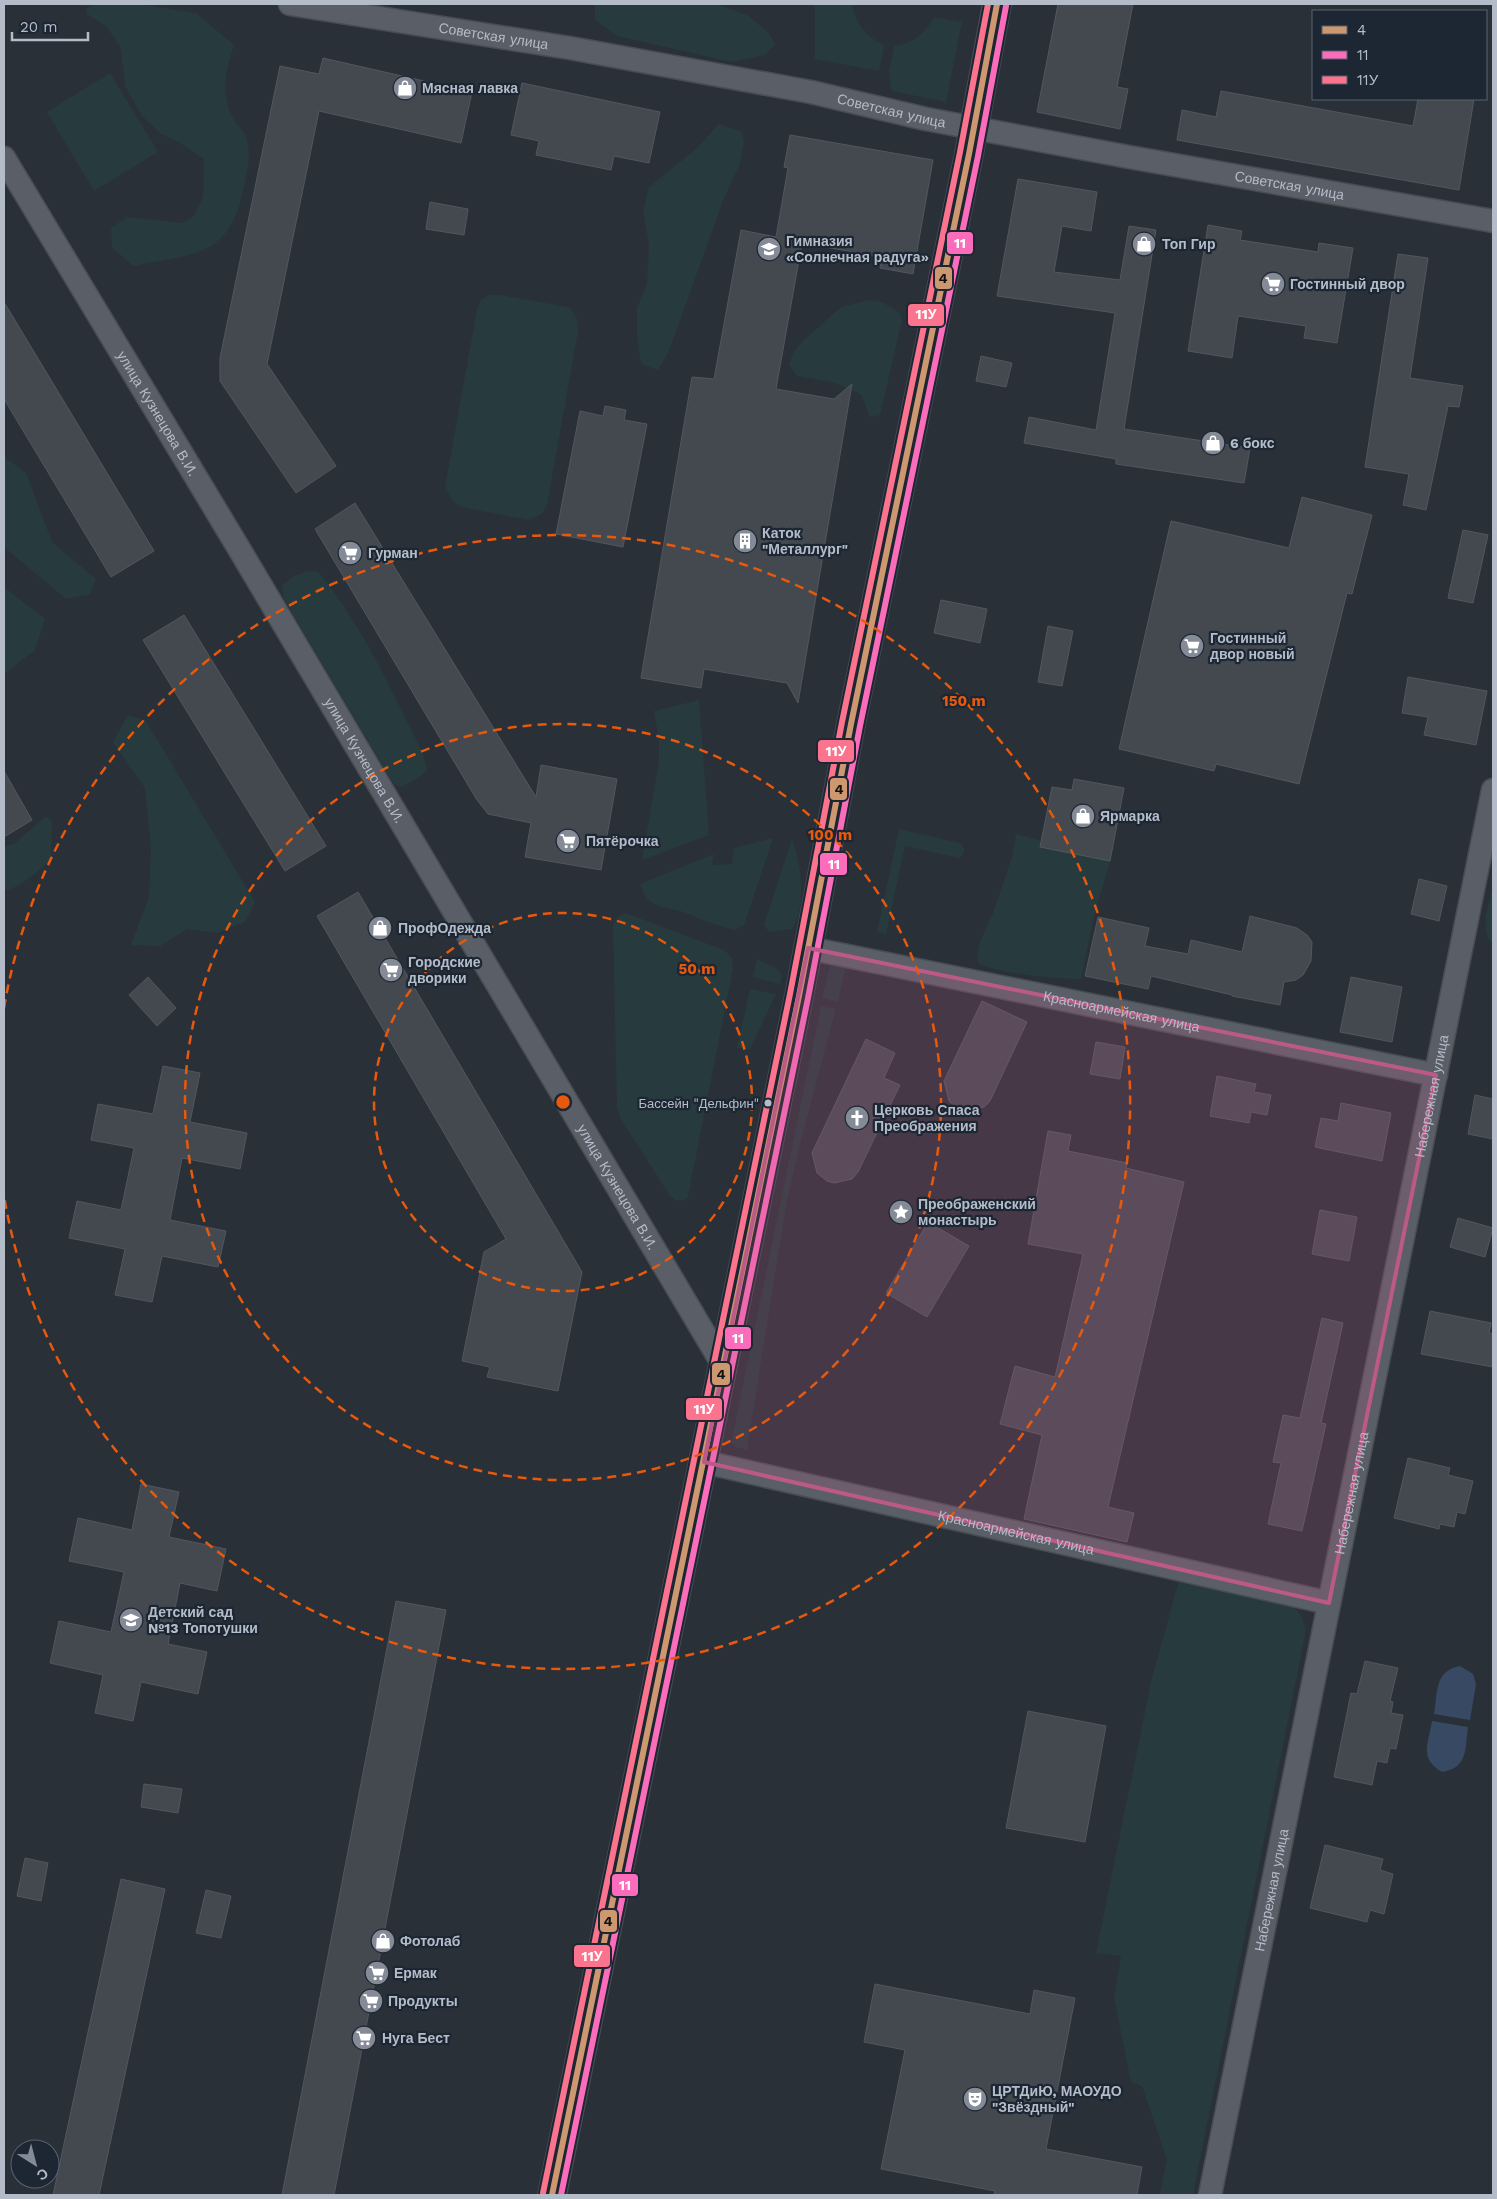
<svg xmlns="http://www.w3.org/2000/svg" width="1497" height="2199" font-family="'Work Sans',sans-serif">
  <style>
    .green { fill: #273a3e }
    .water { fill: #384963 }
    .building { fill: #444950; stroke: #52575f }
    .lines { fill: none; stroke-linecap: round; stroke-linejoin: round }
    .street-casing { stroke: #484c53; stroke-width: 25 }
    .secondary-casing { stroke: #484c53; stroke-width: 30 }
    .street { stroke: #5a5e66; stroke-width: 22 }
    .secondary { stroke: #595d64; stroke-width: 28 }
    .bus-1-casing { stroke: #1d2633; stroke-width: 10 }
    .bus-2-casing { stroke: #1d2633; stroke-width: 10 }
    .bus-3-casing { stroke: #1d2633; stroke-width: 10 }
    .bus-1 { stroke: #cd976f; stroke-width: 6 }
    .bus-2 { stroke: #fb6dba; stroke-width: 6 }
    .bus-3 { stroke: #fc738d; stroke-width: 6 }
    .marked { fill: #bc5a87; fill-opacity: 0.2; stroke: #bc5a87; stroke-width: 4; stroke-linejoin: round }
    .ring { fill: none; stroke: #e8590c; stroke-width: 2.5; stroke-dasharray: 9 6 }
    .bus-dot { fill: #b4bcc9; stroke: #1d2633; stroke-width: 2 }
    .labels { text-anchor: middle; stroke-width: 4.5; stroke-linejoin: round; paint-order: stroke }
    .bus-label { font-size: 13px; fill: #b4bcc9; stroke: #1d2633; text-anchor: end }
    .street-label { font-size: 14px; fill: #b4bcc9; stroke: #1d2633 }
    .poi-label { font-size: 14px; font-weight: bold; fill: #b4bcc9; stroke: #1d2633; text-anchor: start }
    .centre { fill: #e8590c; stroke: #1d2633; stroke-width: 2.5 }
    .ring-label { font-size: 15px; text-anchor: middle; font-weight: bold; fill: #e8590c; stroke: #1d2633; stroke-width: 4.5; stroke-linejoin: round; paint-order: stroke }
    .line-badge { stroke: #1d2633; stroke-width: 2 }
    .badge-label { font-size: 14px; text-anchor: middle; font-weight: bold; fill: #fff }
    .pale-badge-label { font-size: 14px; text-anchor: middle; font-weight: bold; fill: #111 }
  </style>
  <rect width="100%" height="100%" fill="#2a3038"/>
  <g class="green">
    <path d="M 95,4 L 138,4 L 196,13 L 234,45 C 226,70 220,94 233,118 C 236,125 244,130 246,137 C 252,154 247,170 244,186 C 230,259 195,253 133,266 L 112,247 L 111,228 L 127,217 L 183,223 L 194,216 L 203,197 L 204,159 L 177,141 L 161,134 L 142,116 L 126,88 L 120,46 L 106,26 L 87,14 L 86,9 Z"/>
    <polygon points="595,4 716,4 747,15 768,32 775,44 765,55 732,62 617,36 595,20"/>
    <path d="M 815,4 L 852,4 C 856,24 865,36 884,45 L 879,71 L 815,59 Z"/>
    <path d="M 934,17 L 962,22 L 946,102 L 892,91 L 889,73 L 894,46 C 913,44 925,34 934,17 Z"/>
    <polygon points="110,73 158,152 94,191 47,112"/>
    <polygon points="719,124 742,132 744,142 739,166 724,198 669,351 658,370 641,364 637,336 637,308 647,284 649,244 643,211 649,187 695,150"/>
    <path d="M 489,295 L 500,295 L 568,307 C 577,315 578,321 578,332 L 547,505 L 542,514 L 528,520 L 462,507 L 453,502 L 445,487 L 477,309 L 481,300 Z"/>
    <polygon points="869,300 882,302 900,313 902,320 880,415 870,417 861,394 832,382 797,376 789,365 793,353 803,341 841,307"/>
    <polygon points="4,457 26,473 52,542 96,579 90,594 66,599 4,547"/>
    <path d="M 308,571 L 318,572 C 354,614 380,667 405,717 C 413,734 424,751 427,770 L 418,778 L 401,787 L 394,784 L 284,599 L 282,585 L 294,576 Z"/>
    <polygon points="4,587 45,619 35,650 4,674"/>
    <polygon points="699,700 709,835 642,860 659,761 659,739 654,711"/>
    <polygon points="128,715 146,721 255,902 245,922 217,933 187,929 160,946 131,945 149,897 151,849 145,788 113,742"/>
    <path d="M 46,816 L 52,821 L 51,859 C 41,869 17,891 4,890 L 4,846 L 14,844 Z"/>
    <polygon points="899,829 960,843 964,848 964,853 959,858 905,846 886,934 877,932"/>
    <path d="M 1016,834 L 1042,841 L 1041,847 L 1110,861 L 1094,916 L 1081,979 C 1054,979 1004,974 979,964 L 977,955 L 980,942 L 993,913 L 1012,857 Z"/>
    <path d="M 773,838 L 744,925 L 735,930 C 717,926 701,919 683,912 C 673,908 658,909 650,901 C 645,897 642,890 640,884 L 714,854 L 712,865 L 732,864 L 734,848 Z"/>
    <path d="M 792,839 C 801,862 807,908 792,929 L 769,932 L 764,925 Z"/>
    <path d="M 1493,887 L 1493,945 C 1479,929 1488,906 1493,887 Z"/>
    <polygon points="626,913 724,950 732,958 733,968 688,1197 684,1200 677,1201 669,1194 622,1121 617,1108 613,925 619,916"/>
    <polygon points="757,959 779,970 782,976 780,984 753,977"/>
    <polygon points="831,962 847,962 838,1002 822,998"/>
    <polygon points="750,989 776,994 750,1049 737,1048"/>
    <polygon points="821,1006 836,1009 801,1140 787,1200 747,1450 736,1447 732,1443 732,1438"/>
    <polygon points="1179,1580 1294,1607 1302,1617 1306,1630 1193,2195 1160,2195 1167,2160 1142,2086 1131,2082 1114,1998 1121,1956 1096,1953 1151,1682"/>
  </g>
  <g class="water">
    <path d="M 1460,1666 L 1473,1674 L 1476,1684 L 1470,1720 L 1434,1714 C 1438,1692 1434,1671 1460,1666 Z"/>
    <path d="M 1432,1721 L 1468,1727 C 1465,1749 1468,1768 1442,1772 C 1419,1758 1428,1745 1432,1721 Z"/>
  </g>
  <g class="building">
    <polygon points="1058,4 1133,4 1117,87 1128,89 1120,129 1037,112"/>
    <polygon points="323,58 472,92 461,143 319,111 267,364 336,466 296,493 220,381 220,358 280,66 319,74"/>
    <polygon points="522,83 660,112 649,163 614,156 611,170 536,155 539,141 511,135"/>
    <polygon points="1221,91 1413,126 1418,99 1474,99 1459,190 1177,140 1182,110 1216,117"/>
    <polygon points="790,135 933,160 913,274 880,268 882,257 802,243 776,389 834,399 852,384 798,703 787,683 704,669 701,688 641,678 692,377 714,379 741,230 776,237 788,168 784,167"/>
    <polygon points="1018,179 1097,192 1091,231 1062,226 1054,272 1120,280 1129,226 1156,230 1124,429 1250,448 1244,483 1116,464 1116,459 1024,443 1029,417 1096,430 1115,313 997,296"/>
    <polygon points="430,202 468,209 464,235 426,229"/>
    <polygon points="1208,225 1242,231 1240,240 1318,252 1319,243 1353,248 1337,343 1304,338 1306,326 1238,316 1232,358 1188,351"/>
    <polygon points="1398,254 1428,258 1410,378 1463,386 1459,407 1448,406 1426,510 1403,505 1409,474 1365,467"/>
    <polygon points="4,302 154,551 111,577 4,399"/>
    <polygon points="981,356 1012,363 1006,387 976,381"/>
    <polygon points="605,406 626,410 624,420 647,424 623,547 556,534 580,411 603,416"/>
    <polygon points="1302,497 1372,515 1352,594 1347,593 1299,784 1216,764 1214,771 1119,749 1171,521 1289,548"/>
    <polygon points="355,503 536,797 541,765 617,779 601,870 525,857 531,823 488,814 477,800 315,529"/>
    <polygon points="1463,530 1488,535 1473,603 1448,598"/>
    <polygon points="941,600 987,609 980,643 934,633"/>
    <polygon points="184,615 326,846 285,871 143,640"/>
    <polygon points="1048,626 1073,631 1062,686 1038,682"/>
    <polygon points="1408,677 1487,691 1476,745 1424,735 1428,717 1402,713"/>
    <polygon points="4,771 32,820 4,837"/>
    <polygon points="1074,779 1124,788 1110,861 1040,847 1052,787 1072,790"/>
    <polygon points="1419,879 1447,886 1439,921 1411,914"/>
    <polygon points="358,892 582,1272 558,1391 487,1377 490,1367 462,1361 484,1252 506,1239 317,916"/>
    <polygon points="1250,916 1297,928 1307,935 1312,942 1311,961 1303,975 1296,980 1284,982 1280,1005 1232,996 1232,995 1151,976 1148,989 1085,976 1098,917 1149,928 1145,946 1188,954 1191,940 1242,952"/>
    <polygon points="148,977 176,1008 157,1026 129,995"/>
    <polygon points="1351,977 1402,987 1392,1042 1340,1032"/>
    <polygon points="982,1001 1027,1022 990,1101 984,1107 965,1111 959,1110 949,1101 944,1081"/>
    <polygon points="866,1039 895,1053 884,1078 900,1085 858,1172 852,1179 834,1183 827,1181 817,1173 812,1153"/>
    <polygon points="1096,1042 1125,1047 1120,1079 1090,1074"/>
    <polygon points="163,1066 200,1073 190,1122 247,1133 240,1169 182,1158 170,1220 226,1231 218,1267 162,1256 152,1302 115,1295 125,1249 69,1238 77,1201 121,1210 134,1148 91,1140 98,1104 153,1114"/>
    <polygon points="1217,1076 1256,1084 1254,1092 1271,1095 1267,1115 1251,1112 1249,1123 1210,1116"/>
    <polygon points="1475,1095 1493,1099 1493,1139 1468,1134"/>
    <polygon points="1341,1103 1391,1113 1382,1161 1315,1147 1321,1118 1338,1121"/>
    <polygon points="1048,1131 1071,1135 1068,1151 1127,1163 1126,1168 1184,1182 1108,1507 1134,1513 1127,1542 1024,1519 1042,1435 1000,1424 1015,1366 1055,1377 1083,1254 1028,1244"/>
    <polygon points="1320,1210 1357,1217 1349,1261 1312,1254"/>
    <polygon points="1458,1218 1493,1228 1485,1257 1450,1247"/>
    <polygon points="928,1222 969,1246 927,1317 886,1293"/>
    <polygon points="1430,1311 1491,1323 1489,1333 1493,1334 1493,1367 1421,1354"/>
    <polygon points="1322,1318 1343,1323 1321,1423 1326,1424 1302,1531 1268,1524 1281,1463 1273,1462 1283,1415 1300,1418"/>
    <polygon points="1408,1458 1450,1468 1448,1475 1473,1481 1465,1514 1457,1512 1454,1527 1440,1524 1439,1529 1394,1518"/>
    <polygon points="141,1484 179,1492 169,1537 226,1549 217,1591 180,1583 168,1644 207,1652 198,1694 141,1682 133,1721 95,1713 103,1675 50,1663 59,1621 111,1632 124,1572 69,1561 78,1518 132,1530"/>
    <polygon points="396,1601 446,1610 334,2195 282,2195"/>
    <polygon points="1365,1661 1398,1668 1390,1701 1393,1702 1391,1713 1403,1715 1396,1749 1390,1748 1387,1763 1377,1761 1372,1785 1334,1777 1351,1693 1357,1694"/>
    <polygon points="1028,1711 1106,1726 1085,1842 1006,1828"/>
    <polygon points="144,1784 182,1789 178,1813 141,1807"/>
    <polygon points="1325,1845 1383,1859 1380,1870 1393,1874 1384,1914 1370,1910 1367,1922 1310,1908"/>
    <polygon points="25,1858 48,1863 41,1901 17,1896"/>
    <polygon points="121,1879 165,1889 99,2195 53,2195"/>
    <polygon points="206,1890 231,1896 221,1938 196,1933"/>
    <polygon points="875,1984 1030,2014 1034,1990 1075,1998 1046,2149 1142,2167 1137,2195 994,2195 995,2191 881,2169 905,2050 864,2042"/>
  </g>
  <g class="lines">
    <g class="street-casing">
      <g id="street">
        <path id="s1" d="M 290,4 L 570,48 L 811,92 L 926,119 L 1129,157 L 1493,221"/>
        <path id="s2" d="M 4,158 L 241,552 L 723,1365"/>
        <path id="s3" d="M 808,948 L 1436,1075"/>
        <path id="s4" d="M 704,1462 L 1329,1603"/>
        <path id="s5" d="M 1210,2195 L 1493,790"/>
      </g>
    </g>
    <g class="secondary-casing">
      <polyline id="secondary" points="552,2195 799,996 851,724 969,154 997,4"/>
    </g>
    <use href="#street" class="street"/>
    <use href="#secondary" class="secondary"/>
    <g class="bus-1-casing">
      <polyline id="bus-1" points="552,2195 799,996 851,724 969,154 997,4"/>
    </g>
    <g class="bus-2-casing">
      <polyline id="bus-2" points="561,2195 808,998 860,726 978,156 1006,6"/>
    </g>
    <g class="bus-3-casing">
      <polyline id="bus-3" points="543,2193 790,994 842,722 960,152 988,4"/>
    </g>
    <use href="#bus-1" class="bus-1"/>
    <use href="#bus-2" class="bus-2"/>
    <use href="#bus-3" class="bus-3"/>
  </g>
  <path class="marked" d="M 808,948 L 1436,1075 L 1329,1603 L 704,1462 Z"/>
  <g class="ring">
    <circle cx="563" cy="1102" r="189"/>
    <circle cx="563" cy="1102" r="378"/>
    <path d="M4 1008A567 567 0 1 1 4 1196"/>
  </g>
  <defs>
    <g id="shop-disc" transform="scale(1.25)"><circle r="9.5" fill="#848b96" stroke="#1d2633"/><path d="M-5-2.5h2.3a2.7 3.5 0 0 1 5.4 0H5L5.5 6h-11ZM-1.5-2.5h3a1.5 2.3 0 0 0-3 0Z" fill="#fff"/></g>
    <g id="school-disc" transform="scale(1.25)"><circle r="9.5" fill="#848b96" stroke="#1d2633"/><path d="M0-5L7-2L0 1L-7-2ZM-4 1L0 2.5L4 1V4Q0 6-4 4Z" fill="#fff"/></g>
    <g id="supermarket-disc" transform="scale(1.25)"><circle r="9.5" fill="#848b96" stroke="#1d2633"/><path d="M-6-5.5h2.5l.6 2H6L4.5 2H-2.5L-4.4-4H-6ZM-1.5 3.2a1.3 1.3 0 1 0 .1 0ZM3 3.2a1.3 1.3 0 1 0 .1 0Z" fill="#fff"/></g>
    <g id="building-disc" transform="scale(1.25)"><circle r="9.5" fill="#848b96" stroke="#1d2633"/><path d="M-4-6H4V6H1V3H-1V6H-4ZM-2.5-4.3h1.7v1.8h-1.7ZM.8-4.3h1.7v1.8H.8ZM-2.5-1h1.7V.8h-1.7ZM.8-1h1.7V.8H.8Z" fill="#fff"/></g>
    <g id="church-disc" transform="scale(1.25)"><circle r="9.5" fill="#848b96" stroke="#1d2633"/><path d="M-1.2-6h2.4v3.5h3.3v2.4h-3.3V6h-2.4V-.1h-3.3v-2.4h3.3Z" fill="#fff"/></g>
    <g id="sight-disc" transform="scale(1.25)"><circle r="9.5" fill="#848b96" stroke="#1d2633"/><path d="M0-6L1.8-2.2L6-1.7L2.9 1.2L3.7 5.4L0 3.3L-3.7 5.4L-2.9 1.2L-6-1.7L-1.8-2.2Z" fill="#fff"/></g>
    <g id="theatre-disc" transform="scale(1.25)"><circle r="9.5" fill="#848b96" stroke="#1d2633"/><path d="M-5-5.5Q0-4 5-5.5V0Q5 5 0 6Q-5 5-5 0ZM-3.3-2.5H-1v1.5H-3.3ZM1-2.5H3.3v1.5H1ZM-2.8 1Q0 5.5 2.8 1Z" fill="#fff"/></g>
  </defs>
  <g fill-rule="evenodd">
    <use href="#shop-disc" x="405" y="88"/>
    <use href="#shop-disc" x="1144" y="244"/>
    <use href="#school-disc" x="769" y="249"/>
    <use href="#supermarket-disc" x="1273" y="284"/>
    <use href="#shop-disc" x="1213" y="443"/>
    <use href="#building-disc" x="745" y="541"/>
    <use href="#supermarket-disc" x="350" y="553"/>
    <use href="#supermarket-disc" x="1192" y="646"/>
    <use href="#shop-disc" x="1083" y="816"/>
    <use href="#supermarket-disc" x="568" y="841"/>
    <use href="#shop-disc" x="380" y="928"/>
    <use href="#supermarket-disc" x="391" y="970"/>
    <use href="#church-disc" x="857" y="1118"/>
    <use href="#sight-disc" x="901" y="1212"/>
    <use href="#school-disc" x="131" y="1620"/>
    <use href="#shop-disc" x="383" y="1941"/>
    <use href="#supermarket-disc" x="377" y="1973"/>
    <use href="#supermarket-disc" x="371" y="2001"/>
    <use href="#supermarket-disc" x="364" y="2038"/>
    <use href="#theatre-disc" x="975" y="2099"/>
  </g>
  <circle class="bus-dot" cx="768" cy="1103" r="4.5"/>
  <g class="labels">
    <g class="bus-label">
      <text x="759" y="1108">Бассейн "Дельфин"</text>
    </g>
    <g class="street-label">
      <text dy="5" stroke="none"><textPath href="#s1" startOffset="206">Советская улица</textPath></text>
      <text dy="5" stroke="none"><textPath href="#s1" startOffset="611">Советская улица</textPath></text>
      <text dy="5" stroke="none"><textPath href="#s1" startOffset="1016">Советская улица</textPath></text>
      <text dy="5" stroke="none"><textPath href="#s2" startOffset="298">улица Кузнецова В.И.</textPath></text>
      <text dy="5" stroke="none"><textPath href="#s2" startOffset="702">улица Кузнецова В.И.</textPath></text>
      <text dy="5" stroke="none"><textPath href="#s3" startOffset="320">Красноармейская улица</textPath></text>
      <text dy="5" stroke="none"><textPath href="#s5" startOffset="1121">Набережная улица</textPath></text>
      <text dy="5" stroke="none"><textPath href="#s2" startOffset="1198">улица Кузнецова В.И.</textPath></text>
      <text dy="5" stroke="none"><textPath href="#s5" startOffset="716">Набережная улица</textPath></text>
      <text dy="5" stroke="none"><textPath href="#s4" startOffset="320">Красноармейская улица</textPath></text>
      <text dy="5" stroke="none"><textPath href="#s5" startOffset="311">Набережная улица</textPath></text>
    </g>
    <g class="poi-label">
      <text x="422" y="93">Мясная лавка</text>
      <text x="786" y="246">Гимназия<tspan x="786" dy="16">«Солнечная радуга»</tspan></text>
      <text x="1162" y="249">Топ Гир</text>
      <text x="1290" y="289">Гостинный двор</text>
      <text x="1230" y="448">6 бокс</text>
      <text x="762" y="538">Каток<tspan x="762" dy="16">"Металлург"</tspan></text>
      <text x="368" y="558">Гурман</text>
      <text x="1210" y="643">Гостинный<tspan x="1210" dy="16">двор новый</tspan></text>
      <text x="1100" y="821">Ярмарка</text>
      <text x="586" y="846">Пятёрочка</text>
      <text x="398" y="933">ПрофОдежда</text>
      <text x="408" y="967">Городские<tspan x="408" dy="16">дворики</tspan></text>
      <text x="874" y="1115">Церковь Спаса<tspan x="874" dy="16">Преображения</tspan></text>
      <text x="918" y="1209">Преображенский<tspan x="918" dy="16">монастырь</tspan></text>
      <text x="148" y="1617">Детский сад<tspan x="148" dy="16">№13 Топотушки</tspan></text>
      <text x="400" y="1946">Фотолаб</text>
      <text x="394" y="1978">Ермак</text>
      <text x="388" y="2006">Продукты</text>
      <text x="382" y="2043">Нуга Бест</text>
      <text x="992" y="2096">ЦРТДиЮ, МАОУДО<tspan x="992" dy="16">"Звёздный"</tspan></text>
    </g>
  </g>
  <circle cx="563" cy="1102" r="8" class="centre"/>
  <g class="ring-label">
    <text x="964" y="706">150 m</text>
    <text x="830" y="840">100 m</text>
    <text x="697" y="974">50 m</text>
  </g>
  <g class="line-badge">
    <rect x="946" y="231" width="28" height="24" rx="5" fill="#fb6dba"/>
    <rect x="934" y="266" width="19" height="24" rx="5" fill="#cd976f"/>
    <rect x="907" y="303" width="38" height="24" rx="5" fill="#fc738d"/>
    <rect x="817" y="739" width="38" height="24" rx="5" fill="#fc738d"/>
    <rect x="829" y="777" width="19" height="24" rx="5" fill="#cd976f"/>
    <rect x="819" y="852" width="29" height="24" rx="5" fill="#fb6dba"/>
    <rect x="724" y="1326" width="28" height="24" rx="5" fill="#fb6dba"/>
    <rect x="711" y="1362" width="20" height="24" rx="5" fill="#cd976f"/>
    <rect x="685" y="1397" width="38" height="24" rx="5" fill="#fc738d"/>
    <rect x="611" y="1873" width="28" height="24" rx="5" fill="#fb6dba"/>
    <rect x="599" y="1909" width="19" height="24" rx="5" fill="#cd976f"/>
    <rect x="573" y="1944" width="38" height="24" rx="5" fill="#fc738d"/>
  </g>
  <g class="badge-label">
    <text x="960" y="248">11</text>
    <text x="926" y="319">11У</text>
    <text x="836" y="756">11У</text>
    <text x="834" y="869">11</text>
    <text x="738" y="1343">11</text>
    <text x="704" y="1414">11У</text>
    <text x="625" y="1890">11</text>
    <text x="592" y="1961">11У</text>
  </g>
  <g class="pale-badge-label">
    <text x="943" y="283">4</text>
    <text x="839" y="794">4</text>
    <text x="721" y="1379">4</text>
    <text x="608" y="1926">4</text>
  </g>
  <rect width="1497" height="2199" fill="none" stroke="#b4bcc9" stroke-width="10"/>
  <rect x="1312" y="10" width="175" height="90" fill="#1d2633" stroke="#59626f"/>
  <rect x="1322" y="26" width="25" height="8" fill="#cd976f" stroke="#59626f"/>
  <text x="1357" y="35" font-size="15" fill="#b4bcc9">4</text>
  <rect x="1322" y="51" width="25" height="8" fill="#fb6dba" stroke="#59626f"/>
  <text x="1357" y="60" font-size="15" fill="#b4bcc9">11</text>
  <rect x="1322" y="76" width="25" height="8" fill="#fc738d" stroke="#59626f"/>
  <text x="1357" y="85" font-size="15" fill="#b4bcc9">11У</text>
  <g transform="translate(35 2164) rotate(144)"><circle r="24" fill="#1d2633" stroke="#59626f"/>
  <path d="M0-4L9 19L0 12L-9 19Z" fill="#848b96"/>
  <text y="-8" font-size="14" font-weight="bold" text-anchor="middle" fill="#b4bcc9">С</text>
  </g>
  <path d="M12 32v8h76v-8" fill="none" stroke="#b4bcc9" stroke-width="2.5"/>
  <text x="20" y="32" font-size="15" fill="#b4bcc9" stroke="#1d2633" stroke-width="4" paint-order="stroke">20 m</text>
</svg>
